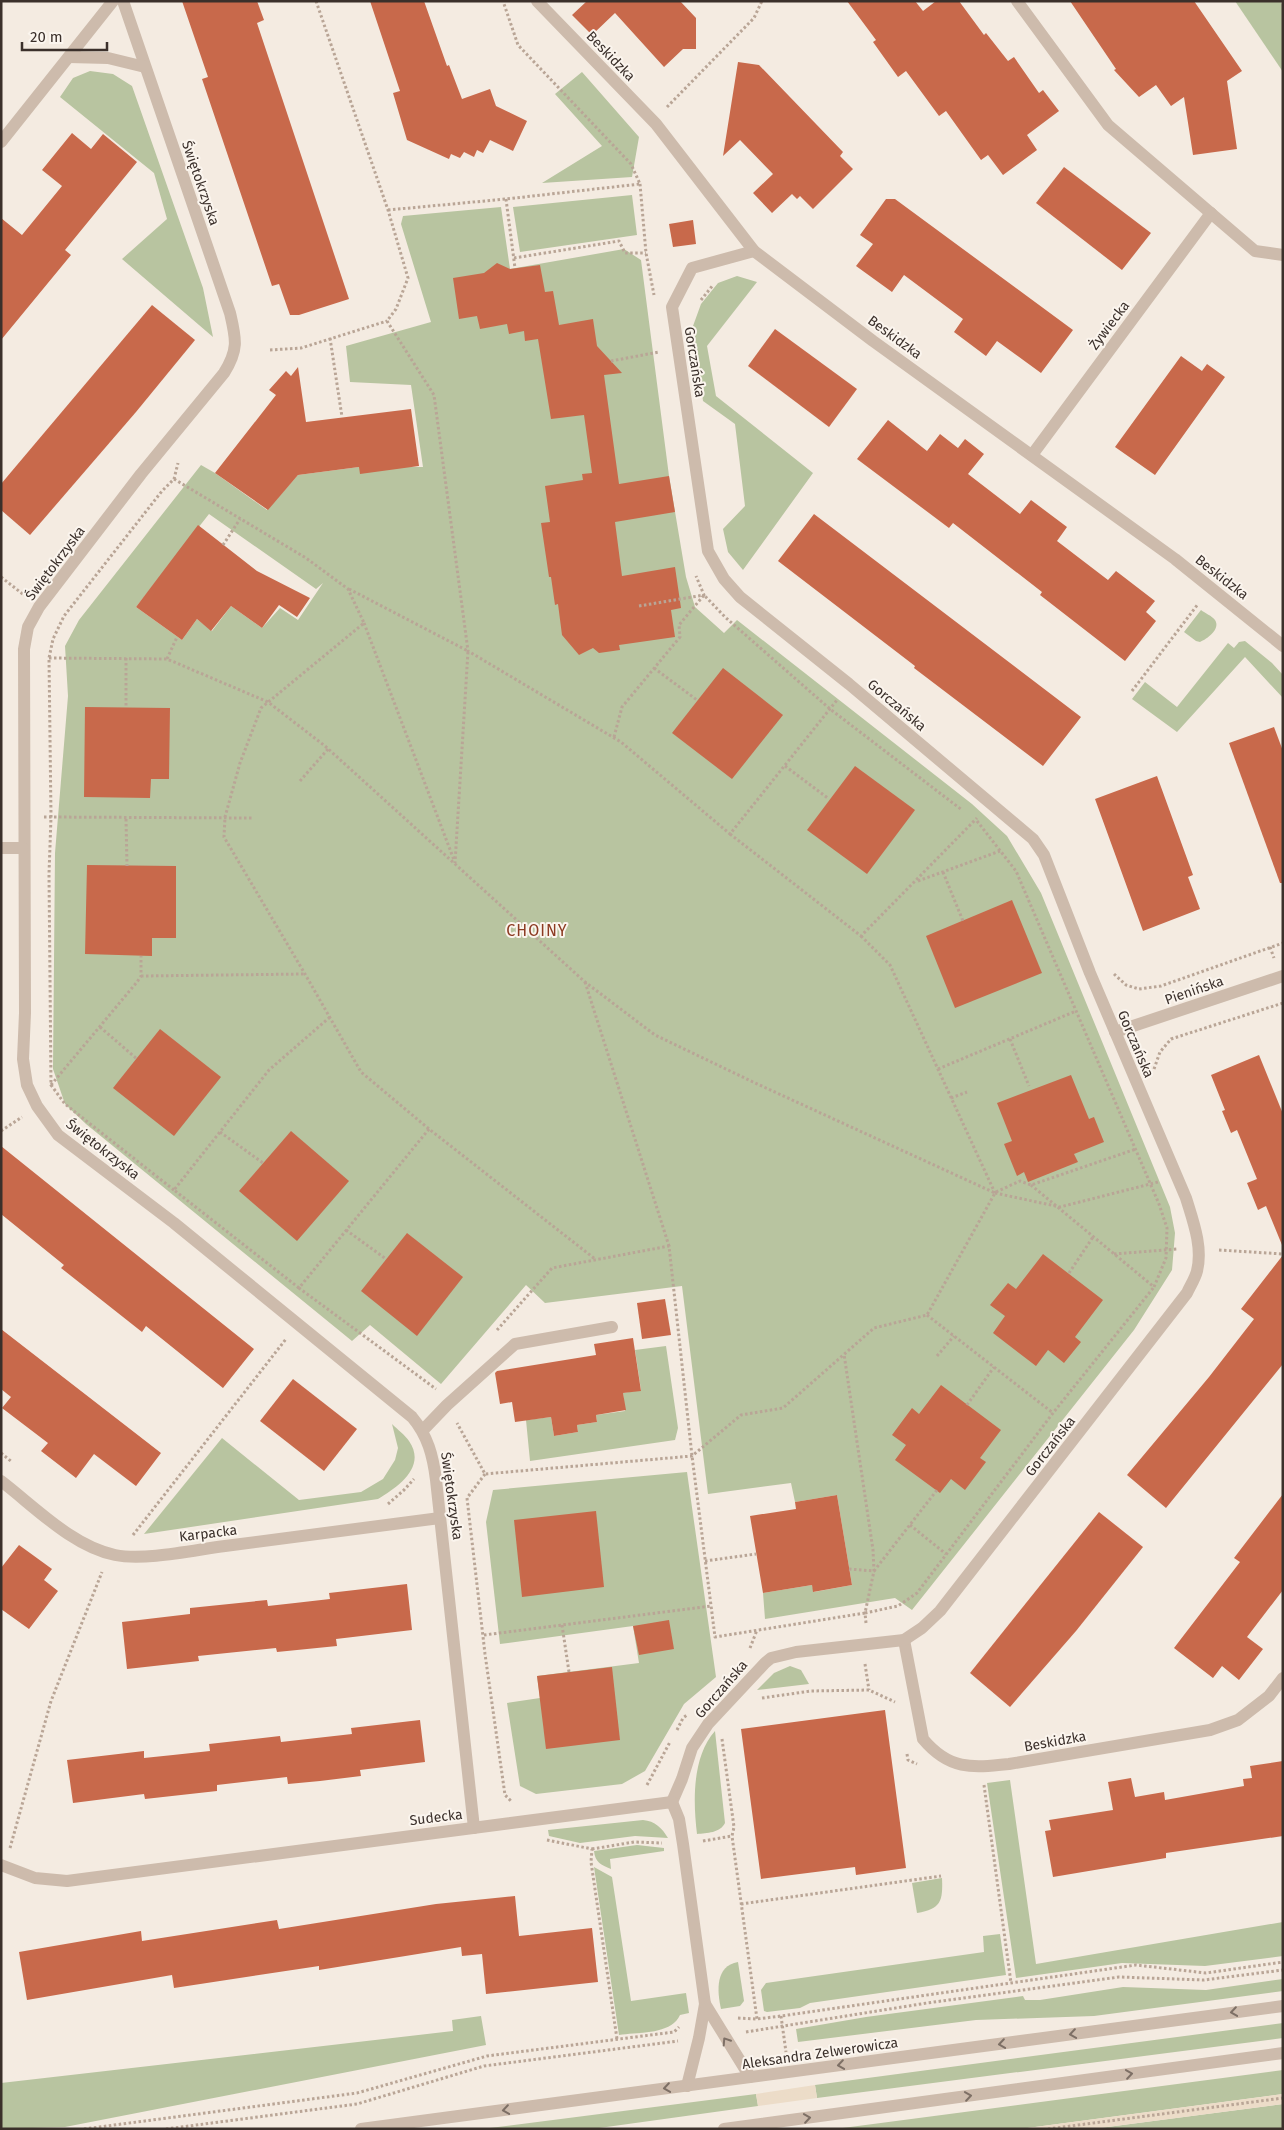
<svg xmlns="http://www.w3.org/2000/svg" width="1284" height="2130" font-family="'Fira Sans',sans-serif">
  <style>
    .green { fill: #b8c4a0; fill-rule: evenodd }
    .plaza { fill: #ecdcc8 }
    .building { fill: #c8694b }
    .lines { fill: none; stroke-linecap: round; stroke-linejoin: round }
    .path { stroke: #b9a596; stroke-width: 3; stroke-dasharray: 2.5 2.5; stroke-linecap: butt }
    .service { stroke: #cdbbac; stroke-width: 12 }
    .minor { stroke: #cdbbac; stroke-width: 12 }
    .tertiary { stroke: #cdbbac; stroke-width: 12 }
    .oneway { stroke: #7d6f65 }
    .labels { text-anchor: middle; stroke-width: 4; stroke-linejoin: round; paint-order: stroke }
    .street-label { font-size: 14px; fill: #3b302b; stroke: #fbf5ee }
    .quarter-label { font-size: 16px; letter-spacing: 1px; fill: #8c3b22; stroke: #fbf5ee }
  </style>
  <rect width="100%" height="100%" fill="#f4ebe1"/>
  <g class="green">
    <polygon points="1235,1 1280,1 1283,6 1283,72"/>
    <polygon points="90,71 113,74 132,86 203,288 213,337 122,259 167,219 154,173 60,97 73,78"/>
    <polygon points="582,72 639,137 632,177 542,183 602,146 555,94"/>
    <polygon points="632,195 637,235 520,252 513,207"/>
    <path d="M 501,207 L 510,269 L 624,249 L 641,260 L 669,476 L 686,577 L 695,607 L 724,633 L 737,620 L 972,804 L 1007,836 L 1041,893 L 1170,1207 L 1175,1233 L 1172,1270 L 1134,1330 L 912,1610 L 895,1598 L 765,1619 L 763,1593 L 812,1585 L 814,1592 L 852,1585 L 837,1495 L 795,1502 L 791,1483 L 708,1494 L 682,1286 L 545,1303 L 526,1285 L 441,1384 L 370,1325 L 352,1341 L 86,1124 L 65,1104 L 53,1069 L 55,853 L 68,696 L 65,646 L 79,620 L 201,465 L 215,473 L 267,510 L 298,475 L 359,467 L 423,467 L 411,385 L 350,382 L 346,346 L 431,322 L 401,224 L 403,216 ZM 209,514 L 316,589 L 323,583 L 298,620 L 280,608 L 262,628 L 231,606 L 212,631 L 197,619 L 182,640 L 136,607 Z"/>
    <polygon points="737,276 757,282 707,346 716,396 813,473 743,570 728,552 723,529 745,506 735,424 703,401 693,326 701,304 718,283"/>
    <path d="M 1201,610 C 1205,613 1212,616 1215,620 C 1221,629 1207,639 1200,642 L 1196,641 L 1184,632 Z"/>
    <polygon points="1245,641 1272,663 1283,675 1283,698 1245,657 1177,732 1132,699 1145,682 1177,707 1228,643 1234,648 1239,642"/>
    <polygon points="666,1346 678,1428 675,1440 530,1461 526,1420 551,1417 554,1436 578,1432 577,1425 597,1422 596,1415 625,1411 623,1393 641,1390 635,1350"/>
    <path d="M 392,1424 C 398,1430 405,1435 409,1441 C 427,1467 398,1487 378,1499 L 144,1534 L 222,1438 L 299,1500 L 361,1492 L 383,1479 L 395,1460 L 398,1448 Z"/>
    <polygon points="687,1472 716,1677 684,1704 645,1771 622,1784 536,1794 520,1786 507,1703 540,1698 537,1676 639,1663 633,1626 500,1644 486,1522 493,1490"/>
    <polygon points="790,1666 801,1670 809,1684 757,1690 774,1673"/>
    <path d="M 715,1731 L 725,1823 C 720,1833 707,1833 697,1834 C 693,1801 692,1757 715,1731 Z"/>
    <polygon points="1010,1780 1036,1964 1283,1922 1283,1956 1205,1966 1122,1963 1016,1978 987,1783"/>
    <path d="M 643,1820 C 655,1821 662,1828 668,1838 L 635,1836 L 580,1843 L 549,1836 L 548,1830 Z"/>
    <path d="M 637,1845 L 664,1848 L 664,1851 L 610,1859 L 611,1869 C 601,1865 595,1862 594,1851 Z"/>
    <path d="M 594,1867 L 612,1877 L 631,2001 L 686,1993 L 689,2013 L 680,2015 C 671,2035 638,2032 619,2035 Z"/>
    <path d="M 942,1878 C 943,1901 941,1909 917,1913 L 912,1883 Z"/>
    <polygon points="1000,1934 1006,1975 810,2003 800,2008 767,2012 764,2011 761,1990 766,1983 984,1952 983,1936"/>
    <path d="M 738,1962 L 744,2001 L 740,2006 L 721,2009 C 717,1991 715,1966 738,1962 Z"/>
    <polygon points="1283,1979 1283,1991 1094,2016 976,2020 798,2042 796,2029 866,2017 1023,1996 1025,2000 1040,2000 1123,1987 1206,1990"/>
    <polygon points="481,2016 486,2045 65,2127 1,2129 1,2083 453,2031 452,2020"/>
    <polygon points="1283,2023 1283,2038 817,2098 815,2085"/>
    <polygon points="1283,2070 1283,2094 1020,2129 835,2129"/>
    <polygon points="756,2094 758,2106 592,2129 482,2129"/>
    <polygon points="1283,2104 1283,2129 1092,2129"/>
  </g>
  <g class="plaza">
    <polygon points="815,2085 817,2098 758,2106 756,2094"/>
    <polygon points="1283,2094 1283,2104 1092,2129 1020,2129"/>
  </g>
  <g class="building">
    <polygon points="182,1 257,1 264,20 257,23 349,299 299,315 290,315 279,284 272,286 202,79 208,77"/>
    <polygon points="370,1 424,1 447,66 449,65 462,99 490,89 496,106 527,121 513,151 490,140 483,153 477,150 474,157 464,152 460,158 451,154 449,159 407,140 393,93 400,91"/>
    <polygon points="587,1 680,1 696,18 696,49 683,49 664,67 615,13 592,35 572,15"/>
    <polygon points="847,1 915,1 923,11 936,1 959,1 984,35 986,33 1008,61 1014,57 1039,93 1043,90 1059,111 1027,135 1037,150 1003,175 988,155 981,160 946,111 939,116 906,71 898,77 873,42 876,40"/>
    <polygon points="1070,1 1194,1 1242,71 1227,81 1237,149 1193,155 1184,97 1171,106 1156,85 1139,97 1114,70 1116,69"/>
    <polygon points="738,62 759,65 843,152 840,156 853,169 813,209 800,196 797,199 792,194 772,213 753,193 773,174 740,140 723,156"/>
    <polygon points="72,133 91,149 103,134 137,162 65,250 71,255 1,340 1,218 22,235 62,186 42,170"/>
    <polygon points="1064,167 1151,233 1122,270 1036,203"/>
    <polygon points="886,199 895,199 1073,330 1041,373 997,341 986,356 954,332 963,319 904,275 892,292 856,266 873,244 860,235"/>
    <polygon points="693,220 696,244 673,247 669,224"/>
    <polygon points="497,263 510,269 540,265 545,292 553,291 559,325 593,319 597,346 622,373 604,375 619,484 669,476 675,512 615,522 622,576 675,567 681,608 671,610 675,637 619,645 620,650 599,653 593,648 579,655 562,635 558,604 555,605 551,577 549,577 541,523 550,522 545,486 583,480 582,474 592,473 584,415 551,419 538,339 525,341 524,331 509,334 507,324 480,329 477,316 459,319 453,278 484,273"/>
    <polygon points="152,305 195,340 136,412 30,535 1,510 1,484"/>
    <polygon points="775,329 857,389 829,427 748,366"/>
    <polygon points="1181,356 1202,371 1207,364 1225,377 1155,475 1115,447"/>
    <polygon points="298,367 306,422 411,409 419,466 360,474 359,467 298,475 268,510 215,473 276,395 269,390 286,371 291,376"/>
    <polygon points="888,420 927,451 940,434 958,448 965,439 984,454 968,474 1020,514 1031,500 1067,527 1057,541 1108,580 1116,571 1155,601 1146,612 1156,621 1125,661 1040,595 1042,592 953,523 949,528 857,459"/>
    <polygon points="814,514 1081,717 1043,766 914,668 915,666 778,561"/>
    <polygon points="198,525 257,571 310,598 297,617 279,605 262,628 231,606 211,631 197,619 182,640 136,607"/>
    <polygon points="723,668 783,715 732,779 672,733"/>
    <polygon points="85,707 170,708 169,779 151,779 150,798 84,797"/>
    <polygon points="1274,727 1283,751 1283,883 1280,883 1229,743"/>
    <polygon points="855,766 915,810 867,874 807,830"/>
    <polygon points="1157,776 1193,875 1188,877 1200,909 1143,931 1095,799"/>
    <polygon points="87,865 176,866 176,938 152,938 152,956 85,954"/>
    <polygon points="1012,900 1042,973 955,1008 926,936"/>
    <polygon points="160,1029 221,1077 174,1136 113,1088"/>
    <polygon points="1259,1055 1283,1114 1282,1245 1266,1206 1258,1210 1247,1183 1257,1179 1237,1130 1231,1133 1222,1111 1225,1110 1211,1075"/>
    <polygon points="1071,1075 1089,1119 1094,1117 1104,1142 1074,1154 1078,1162 1028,1182 1024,1172 1017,1176 1004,1144 1012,1141 997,1103"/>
    <polygon points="291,1131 349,1181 297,1241 239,1191"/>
    <polygon points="1,1146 254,1349 223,1388 146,1326 142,1332 61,1268 64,1265 1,1214"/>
    <polygon points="407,1233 463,1277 417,1336 361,1291"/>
    <polygon points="1043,1254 1103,1300 1075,1337 1081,1342 1064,1363 1048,1350 1036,1366 993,1333 1005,1316 990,1305 1008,1283 1016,1289"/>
    <polygon points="1283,1255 1283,1364 1166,1508 1127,1475 1209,1377 1254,1319 1241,1309"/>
    <polygon points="665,1299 671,1335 642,1339 637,1303"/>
    <polygon points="1,1329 161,1453 136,1486 94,1454 76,1478 41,1451 48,1443 2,1408 11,1397 1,1389"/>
    <polygon points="633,1338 641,1391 623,1393 626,1410 596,1415 597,1422 577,1425 578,1432 554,1436 551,1417 515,1422 512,1402 500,1404 495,1373 497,1371 596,1355 594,1344"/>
    <polygon points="293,1379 357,1429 324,1471 260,1421"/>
    <polygon points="941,1385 1001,1430 980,1458 986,1462 965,1490 951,1479 940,1493 895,1460 906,1445 892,1435 912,1408 919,1414"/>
    <polygon points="1283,1494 1283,1590 1247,1637 1263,1649 1239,1680 1222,1666 1213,1678 1174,1648 1240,1562 1234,1558"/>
    <polygon points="837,1495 852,1585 813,1592 812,1585 763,1593 750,1516 796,1509 795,1502"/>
    <polygon points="596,1511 604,1587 522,1597 514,1520"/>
    <polygon points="1099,1512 1143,1547 1076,1631 1010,1707 970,1673"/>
    <polygon points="19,1545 52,1569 44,1580 58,1591 29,1629 1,1609 1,1568"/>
    <polygon points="407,1584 412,1630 336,1639 337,1646 277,1652 276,1648 198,1656 199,1661 127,1669 122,1622 190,1614 190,1608 267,1600 268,1606 295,1603 330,1599 329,1593"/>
    <polygon points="669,1620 674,1649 639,1655 633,1626"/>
    <polygon points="612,1667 620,1740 546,1749 537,1676"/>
    <polygon points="885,1710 906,1868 856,1875 855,1867 761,1879 741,1729"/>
    <polygon points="420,1720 425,1762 360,1770 361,1776 320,1781 288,1784 287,1777 217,1785 217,1791 145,1799 144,1794 73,1803 67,1760 144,1751 144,1758 173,1755 210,1751 209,1744 280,1736 281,1742 352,1734 351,1728"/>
    <polygon points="1283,1761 1283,1836 1166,1853 1166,1858 1053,1877 1045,1831 1051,1830 1049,1820 1113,1810 1108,1782 1131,1778 1135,1797 1164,1792 1165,1800 1244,1786 1243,1779 1252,1778 1250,1766"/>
    <polygon points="515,1896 519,1936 592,1928 598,1982 486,1994 482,1954 462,1956 461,1947 319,1970 319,1966 174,1988 172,1975 27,2000 19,1952 141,1931 142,1941 277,1920 279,1929 436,1904"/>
  </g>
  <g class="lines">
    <g class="path">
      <polyline points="316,1 388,210 408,278 396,309 387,321 434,395 468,651 621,742 730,834 837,700"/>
      <polyline points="667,107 754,18 762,1"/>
      <polyline points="640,184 646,253 654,295"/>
      <polyline points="506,199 515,268"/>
      <polyline points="388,210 506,199 640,184 631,164 518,45 503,1"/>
      <polyline points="514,258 619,241 625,253 646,253"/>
      <polyline points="701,300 713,285"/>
      <polyline points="330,338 342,417"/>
      <polyline points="270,350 301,348 387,321"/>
      <polyline points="611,361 659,352"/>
      <polyline points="174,479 306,558 348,589 364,623 261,708 240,763 225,817 224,837 305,974 361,1072 429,1129 595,1259"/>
      <polyline points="223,545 240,519"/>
      <polyline points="1,577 24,595"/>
      <polyline points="349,589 468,651 455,863"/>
      <polyline points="639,606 704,595 696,576"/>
      <polyline points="364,623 454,860"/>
      <polyline points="49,658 167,659 268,702 325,746 585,982 655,1035 753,1082 995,1193 927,1315 874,1328 783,1408 741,1415 692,1456 485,1474 457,1423"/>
      <polyline points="126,658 126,707"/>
      <polyline points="167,659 177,637"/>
      <polyline points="654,668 697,700"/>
      <polyline points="1132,691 1198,604"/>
      <polyline points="614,737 622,707 680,637 679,625 704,595 725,617 830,709 962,810"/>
      <polyline points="785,766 829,799"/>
      <polyline points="300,781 328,749"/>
      <polyline points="44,817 254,818"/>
      <polyline points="126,819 127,866"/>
      <polyline points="977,821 1016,871 1159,1204 1167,1228 1166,1258 1154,1287 1031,1185"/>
      <polyline points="730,834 861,936 977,818"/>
      <polyline points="943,872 963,921"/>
      <polyline points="918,881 1000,851"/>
      <polyline points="861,936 890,965 995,1193"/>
      <polyline points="1270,947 1274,958"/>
      <polyline points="1114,974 1126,985 1139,989 1161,986 1283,943"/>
      <polyline points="141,976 305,974"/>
      <polyline points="585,982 669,1246"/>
      <polyline points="100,1027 137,1059"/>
      <polyline points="1010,1039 1029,1086"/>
      <polyline points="938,1069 1076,1011"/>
      <polyline points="1154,1069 1160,1052 1171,1039 1283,1003"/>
      <polyline points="51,1085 137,982 141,976 141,956"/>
      <polyline points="951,1098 967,1092"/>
      <polyline points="429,1129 299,1288 436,1389"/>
      <polyline points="1,1131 22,1117"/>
      <polyline points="220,1132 263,1163"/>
      <polyline points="174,1190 65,1104 51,1085 49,874 51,817 49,658 53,639 64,616 162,491 174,479 178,463"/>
      <polyline points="996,1192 1020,1181 1031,1185 1136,1149"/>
      <polyline points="995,1193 1060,1207 1158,1182"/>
      <polyline points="346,1230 386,1259"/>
      <polyline points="1219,1250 1283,1254"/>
      <polyline points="1114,1254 1177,1249"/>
      <polyline points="1069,1273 1093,1237"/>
      <polyline points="299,1288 174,1190 269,1070 330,1017"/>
      <polyline points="927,1315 1053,1413"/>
      <polyline points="497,1330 552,1268 669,1246 692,1456 715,1637 865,1613 874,1571 873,1550 844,1354"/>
      <polyline points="937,1356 954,1336"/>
      <polyline points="967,1405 994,1367"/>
      <polyline points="1,1453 12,1462"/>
      <polyline points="485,1474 467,1498 485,1654 505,1795 512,1802"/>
      <polyline points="388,1504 404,1490 414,1479"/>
      <polyline points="910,1525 946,1554"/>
      <polyline points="133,1535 286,1339"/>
      <polyline points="705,1561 756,1554"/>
      <polyline points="849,1569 874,1571 937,1490"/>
      <polyline points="866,1623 865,1613 898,1606 917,1593 1053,1413 1154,1287"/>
      <polyline points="562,1625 569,1672"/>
      <polyline points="484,1635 711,1606"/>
      <polyline points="750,1648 757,1630"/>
      <polyline points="865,1664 869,1690"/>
      <polyline points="762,1698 811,1691 869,1690 895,1702"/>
      <polyline points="677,1730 683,1718 687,1715"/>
      <polyline points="722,1739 734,1827 732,1836 757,2019"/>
      <polyline points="907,1754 908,1760 917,1764"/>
      <polyline points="647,1785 670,1742"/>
      <polyline points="984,1785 1011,1983"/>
      <polyline points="547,1840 592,1849 591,1862 617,2039"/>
      <polyline points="703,1841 732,1836"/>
      <polyline points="10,1848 51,1701 102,1572"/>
      <polyline points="592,1849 634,1842 662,1843"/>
      <polyline points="741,1904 941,1876"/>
      <polyline points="781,2016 786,2052"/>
      <polyline points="738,2018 757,2019 781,2016 1136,1965 1206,1973 1283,1962"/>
      <polyline points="746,2032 927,2003 1119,1977 1204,1980 1283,1970"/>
      <polyline points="84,2129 357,2093 487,2056 674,2032 679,2027"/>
      <polyline points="166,2129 357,2104 484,2066 678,2041"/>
      <polyline points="1048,2129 1283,2098"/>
    </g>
    <polyline class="service" points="423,1430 447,1405 515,1344 612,1327"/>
    <g class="minor">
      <path d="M 123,1 L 230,313 C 236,339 239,349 224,373 L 141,474 L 39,607 L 28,627 L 24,649 L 25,1013 L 23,1059 L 27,1085 L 37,1106 L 58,1135 L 174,1223 L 412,1417 C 428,1436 433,1456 436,1480 L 474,1828"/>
      <polyline points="537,1 656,124 754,251 873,341 1175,559 1283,646"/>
      <polyline points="1017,1 1108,125 1255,251 1283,255"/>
      <polyline points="69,57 108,58 145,67"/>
      <polyline points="1,142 113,1"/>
      <polyline points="1032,455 1211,213"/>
      <polyline points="1,848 23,848"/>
      <polyline points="1115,1032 1283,976"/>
      <path d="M 1,1481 C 35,1507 72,1546 115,1555 C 145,1561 194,1550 225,1546 C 296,1537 368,1528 440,1518"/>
      <path d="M 904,1640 L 923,1739 C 949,1770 971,1768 1009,1764 L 1210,1730 L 1238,1720 L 1269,1696 L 1283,1678"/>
      <path d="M 672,1802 L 682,1779 L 692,1748 L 708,1724 L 765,1663 L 771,1658 L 796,1652 L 904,1640 L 922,1628 L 940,1611 L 1187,1293 C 1190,1286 1195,1279 1197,1271 C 1203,1247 1193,1221 1186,1198 L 1090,973 L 1044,855 L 1033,839 L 849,684 L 740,597 L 724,579 L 708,551 L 672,307 L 692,268 L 754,251"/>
      <polyline points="1,1865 35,1878 67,1881 672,1802 679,1819 683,1844 705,2004 699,2038 687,2086"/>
      <polyline points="705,2004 750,2077"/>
    </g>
    <g class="tertiary">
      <polyline points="361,2129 1283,2006"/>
      <polyline points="724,2129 1283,2053"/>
    </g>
  </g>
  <defs><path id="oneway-chevron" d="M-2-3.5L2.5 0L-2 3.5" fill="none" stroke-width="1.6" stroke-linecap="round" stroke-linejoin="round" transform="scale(1.25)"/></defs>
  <g class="oneway">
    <use href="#oneway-chevron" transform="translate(1234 2012) rotate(172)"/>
    <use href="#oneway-chevron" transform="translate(1073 2034) rotate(172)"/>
    <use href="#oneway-chevron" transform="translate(726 2041) rotate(-123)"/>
    <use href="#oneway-chevron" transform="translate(1002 2044) rotate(172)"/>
    <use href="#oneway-chevron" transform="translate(841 2065) rotate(172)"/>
    <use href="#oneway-chevron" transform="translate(1129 2074) rotate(-8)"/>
    <use href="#oneway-chevron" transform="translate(667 2088) rotate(172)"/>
    <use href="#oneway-chevron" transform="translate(968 2096) rotate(-8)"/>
    <use href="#oneway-chevron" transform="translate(506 2110) rotate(172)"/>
    <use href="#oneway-chevron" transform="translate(807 2118) rotate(-8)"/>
  </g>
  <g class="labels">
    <g class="street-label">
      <text transform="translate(611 56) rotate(46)" y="5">Beskidzka</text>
      <text transform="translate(201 183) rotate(71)" y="5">Świętokrzyska</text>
      <text transform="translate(1109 325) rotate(-53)" y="5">Żywiecka</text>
      <text transform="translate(895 337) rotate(36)" y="5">Beskidzka</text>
      <text transform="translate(695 362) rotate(81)" y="5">Gorczańska</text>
      <text transform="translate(55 563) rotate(-53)" y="5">Świętokrzyska</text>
      <text transform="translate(1222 577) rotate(38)" y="5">Beskidzka</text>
      <text transform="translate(897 705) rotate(40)" y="5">Gorczańska</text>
      <text transform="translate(1194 990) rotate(-19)" y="5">Pienińska</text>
      <text transform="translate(1136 1044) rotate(67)" y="5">Gorczańska</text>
      <text transform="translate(103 1149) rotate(38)" y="5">Świętokrzyska</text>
      <text transform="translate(1050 1446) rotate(-52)" y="5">Gorczańska</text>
      <text transform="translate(452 1496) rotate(82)" y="5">Świętokrzyska</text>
      <text transform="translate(208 1533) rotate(-7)" y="5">Karpacka</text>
      <text transform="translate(721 1689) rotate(-49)" y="5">Gorczańska</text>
      <text transform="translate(1055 1741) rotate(-10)" y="5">Beskidzka</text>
      <text transform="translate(436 1817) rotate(-7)" y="5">Sudecka</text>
      <text transform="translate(820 2053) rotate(-8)" y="5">Aleksandra Zelwerowicza</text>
    </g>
    <g class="quarter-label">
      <text x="537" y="936">CHOINY</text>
    </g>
  </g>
  <rect width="1284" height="2130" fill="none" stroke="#3b302b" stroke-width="5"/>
  <path d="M22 42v8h85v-8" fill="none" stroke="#3b302b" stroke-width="2.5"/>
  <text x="30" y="42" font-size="15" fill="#3b302b" stroke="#fbf5ee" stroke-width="4" paint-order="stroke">20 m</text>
</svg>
